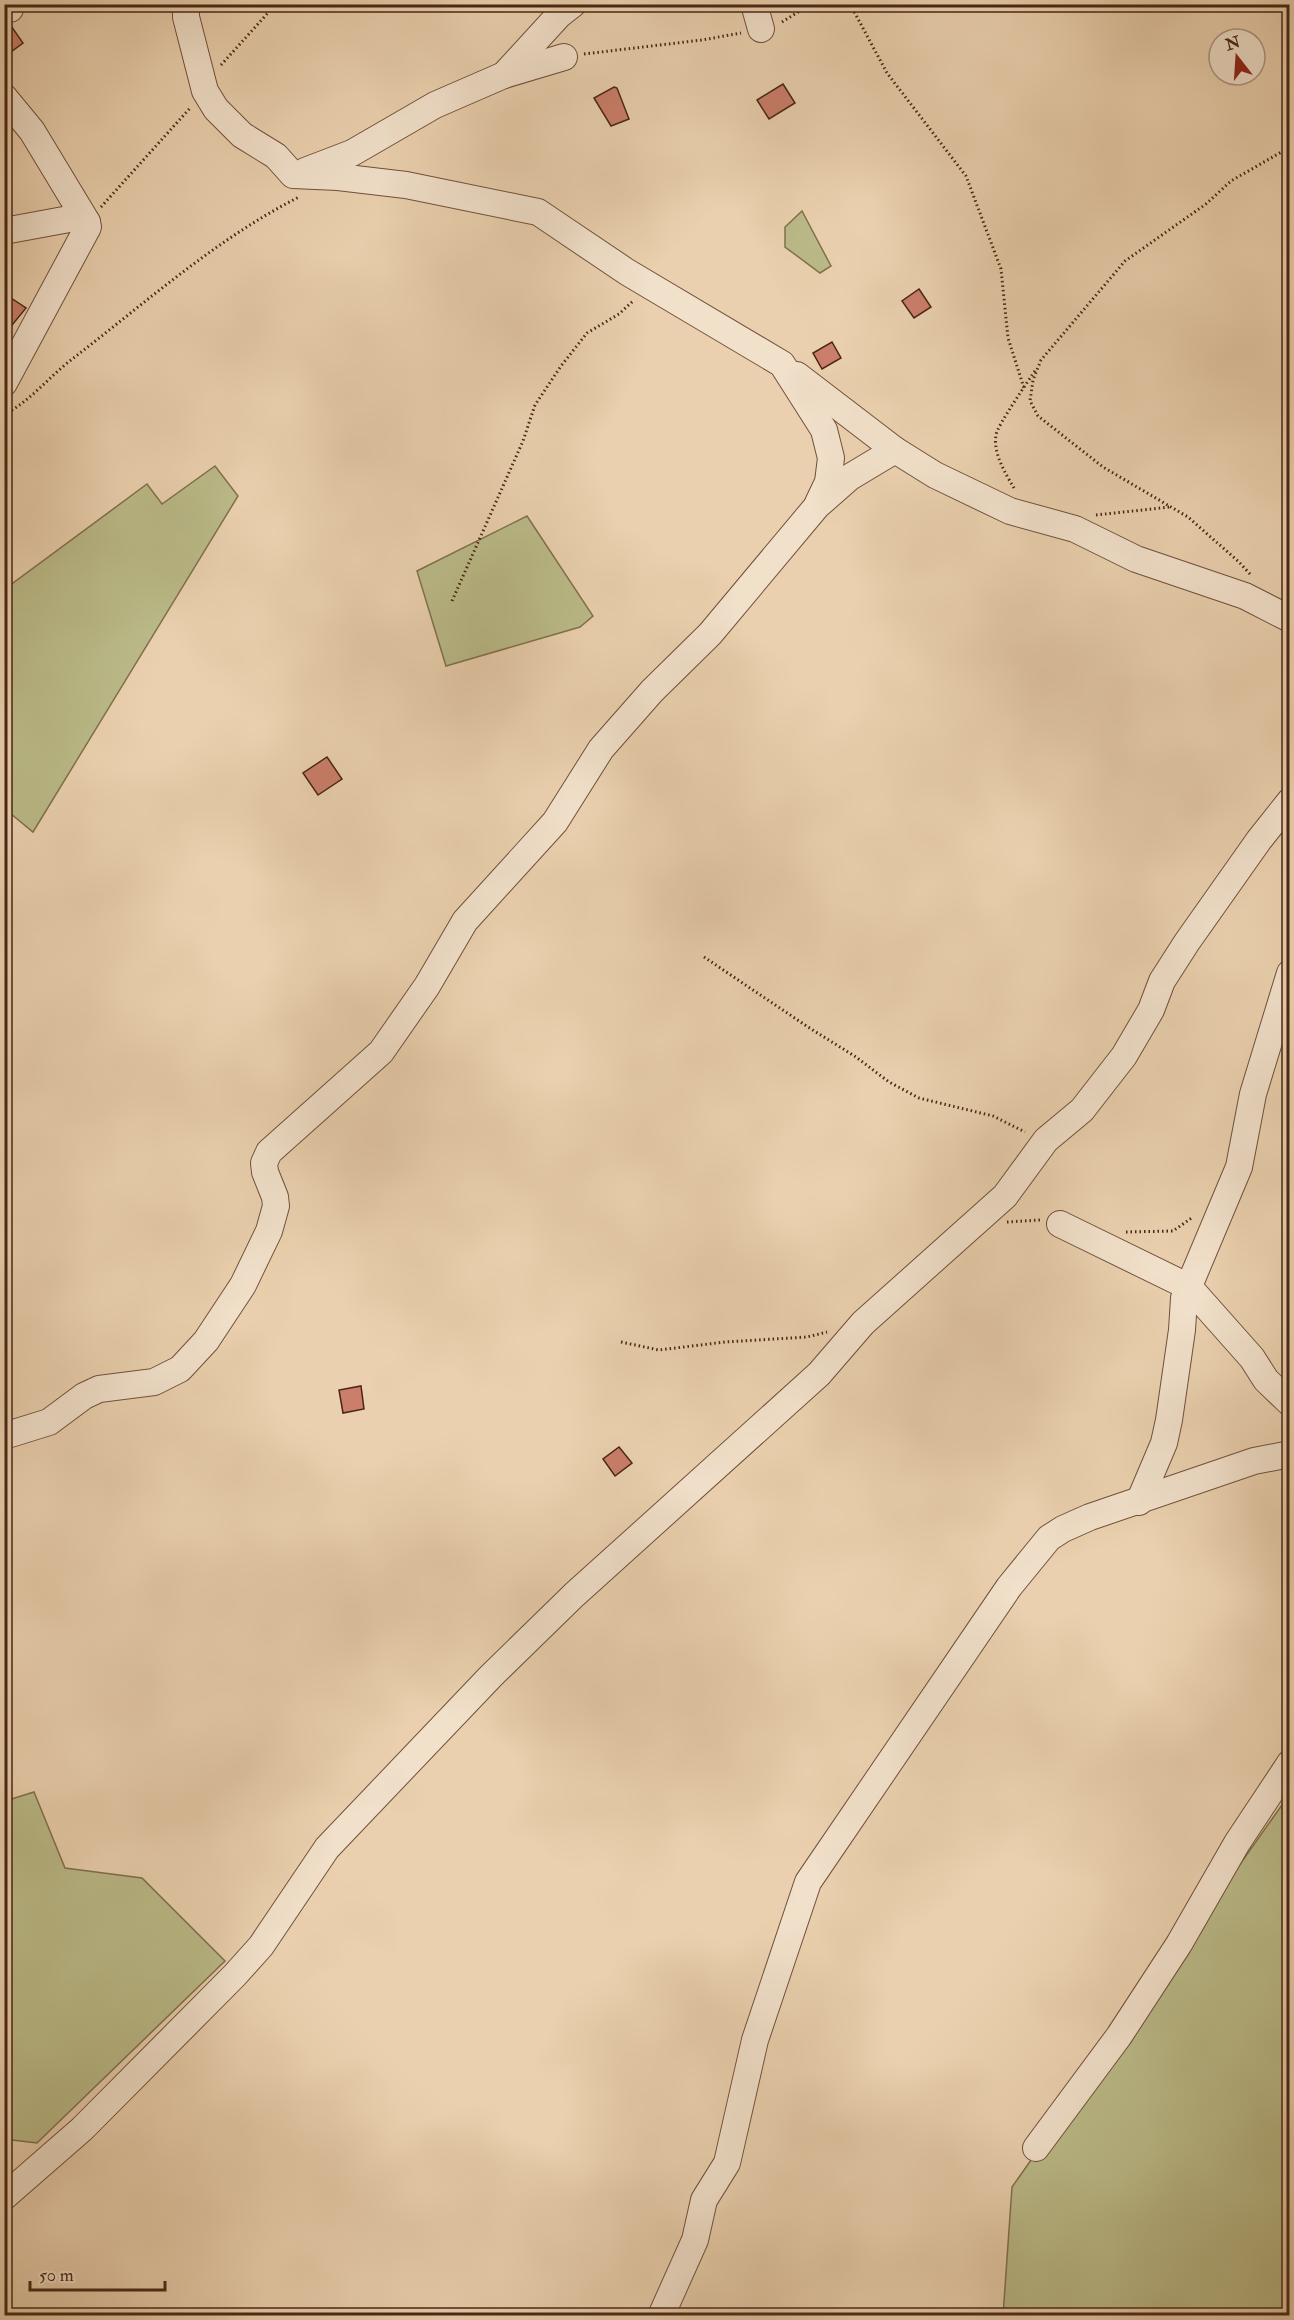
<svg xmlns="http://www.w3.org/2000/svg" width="1294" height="2320" font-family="'IM FELL Double Pica',serif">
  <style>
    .green { fill: #baba88; stroke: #81704e; stroke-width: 1.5 }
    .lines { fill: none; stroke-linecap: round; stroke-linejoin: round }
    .stream { stroke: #787d6e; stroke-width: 5 }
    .building { fill: #cb7e6b; stroke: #482615; stroke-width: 1.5 }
    .minor-casing { stroke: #70503b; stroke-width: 28 }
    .path { stroke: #482615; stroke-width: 3; stroke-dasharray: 1.5 3; stroke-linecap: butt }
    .minor { stroke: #f1e0ca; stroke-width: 26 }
  </style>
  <rect width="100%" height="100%" fill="#ead0ae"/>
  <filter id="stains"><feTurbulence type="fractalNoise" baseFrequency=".00333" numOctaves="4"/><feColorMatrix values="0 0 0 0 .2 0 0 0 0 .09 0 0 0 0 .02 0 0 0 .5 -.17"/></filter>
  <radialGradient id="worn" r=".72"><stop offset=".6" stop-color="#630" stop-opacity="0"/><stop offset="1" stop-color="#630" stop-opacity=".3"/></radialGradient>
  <g class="green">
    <polygon points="802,211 831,266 820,273 785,247 785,227"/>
    <polygon points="215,466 238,496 33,832 5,809 5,730 10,723 4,715 5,589 147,484 162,504"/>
    <polygon points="527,516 593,616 580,627 446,666 417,571"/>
    <polygon points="34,1792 65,1868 142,1878 225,1961 37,2143 4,2139 5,1801"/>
    <polygon points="1289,1795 1289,2315 1003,2316 1012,2187"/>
  </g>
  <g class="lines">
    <polyline class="stream" points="4,837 5,836"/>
  </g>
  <g class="building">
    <polygon points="4,23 9,23 23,43 4,57"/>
    <polygon points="783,84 795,103 769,119 757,100"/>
    <polygon points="614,87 617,88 629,119 611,126 594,98"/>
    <polygon points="919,289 931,307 914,318 902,301"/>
    <polygon points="11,298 26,308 4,335 4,308"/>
    <polygon points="832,342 841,358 822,369 813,353"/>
    <polygon points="327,757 342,779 318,795 303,773"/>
    <polygon points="361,1386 364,1409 343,1413 339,1390"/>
    <polygon points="619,1447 632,1463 615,1476 603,1459"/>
  </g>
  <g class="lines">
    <g class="minor-casing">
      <g id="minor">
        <polyline points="6,4 10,9"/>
        <polyline points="186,4 186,17 205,91 216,109 242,135 276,156 293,175 338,177 406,185 538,212 627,272 782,364 824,430 831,458 828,482 818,503"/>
        <polyline points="754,4 761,29"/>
        <polyline points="504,75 559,15 573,4"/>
        <polyline points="4,97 32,131 87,222 88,227 4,383"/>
        <polyline points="305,171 352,153 435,105 504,75 564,57"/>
        <polyline points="4,231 80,217 87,222"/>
        <polyline points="797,375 895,450 935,475 1010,511 1075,529 1136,559 1245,596 1290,619"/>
        <polyline points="1060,1224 1189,1287 1252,1358 1266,1380 1290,1403"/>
        <polyline points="4,1436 49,1422 84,1396 99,1389 154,1382 180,1369 206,1341 243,1285 269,1231 276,1206 275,1197 265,1172 264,1163 269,1152 381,1052 427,986 465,921 555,822 601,749 652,691 710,634 817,506 850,477 895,450"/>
        <polyline points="1139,1502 1164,1443 1169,1420 1182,1330 1184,1298 1239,1167 1253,1094 1290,973"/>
        <polyline points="1036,2148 1119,2036 1179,1944 1237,1843 1290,1763"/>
        <polyline points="4,2197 82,2129 234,1976 261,1946 327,1848 491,1676 574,1595 819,1374 863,1323 1005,1196 1046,1140 1082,1110 1124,1056 1151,1010 1162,981 1187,942 1259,840 1290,801"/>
        <polyline points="661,2316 695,2240 704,2200 727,2163 755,2040 808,1882 1009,1587 1049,1538 1063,1529 1090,1517 1254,1461 1290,1454"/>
      </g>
    </g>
    <g class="path">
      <polyline points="850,4 887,73 966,176 1001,269 1008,338 1024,388"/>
      <polyline points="782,22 811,4"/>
      <polyline points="584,54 702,40 741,33"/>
      <polyline points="221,65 276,4"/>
      <polyline points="101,207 191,107"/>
      <path d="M 4,411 L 7,413 C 31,400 49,377 71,360 C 144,304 216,239 299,197"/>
      <path d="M 1014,488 C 1005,473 993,453 996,435 C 997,426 1029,380 1036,369"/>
      <polyline points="1096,515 1170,507"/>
      <polyline points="1250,574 1239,562 1188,517 1103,467 1038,416 1030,401 1033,380 1041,360 1125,261 1206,204 1231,181 1290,147"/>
      <polyline points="452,601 523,441 535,405 561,366 587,333 619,314 633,301"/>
      <polyline points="704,957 808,1027 856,1057 889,1082 919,1098 993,1116 1025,1132"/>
      <polyline points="1007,1222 1040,1220"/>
      <polyline points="1126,1232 1173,1231 1193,1217"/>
      <polyline points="621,1342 659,1350 725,1342 807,1337 827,1332"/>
    </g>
    <use href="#minor" class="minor"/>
  </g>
  <rect width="1294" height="2320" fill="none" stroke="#ead0ae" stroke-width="24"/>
  <rect x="6" y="6" width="1282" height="2308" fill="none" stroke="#482615" stroke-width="3"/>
  <rect x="12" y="12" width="1270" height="2296" fill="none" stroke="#482615" stroke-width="1.5"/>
  <g transform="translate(1237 57) rotate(343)"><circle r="28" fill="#f1e0ca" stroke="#ad9682" stroke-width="1.5"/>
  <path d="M0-4.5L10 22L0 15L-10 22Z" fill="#8f2418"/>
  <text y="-9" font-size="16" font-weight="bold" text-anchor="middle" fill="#482615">N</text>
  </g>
  <path d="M30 2281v9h135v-9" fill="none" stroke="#482615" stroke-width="3"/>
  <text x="39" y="2281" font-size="18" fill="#482615" stroke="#f1e0ca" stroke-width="4.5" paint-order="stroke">50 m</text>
  <rect width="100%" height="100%" filter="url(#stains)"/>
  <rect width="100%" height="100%" fill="url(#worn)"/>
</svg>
